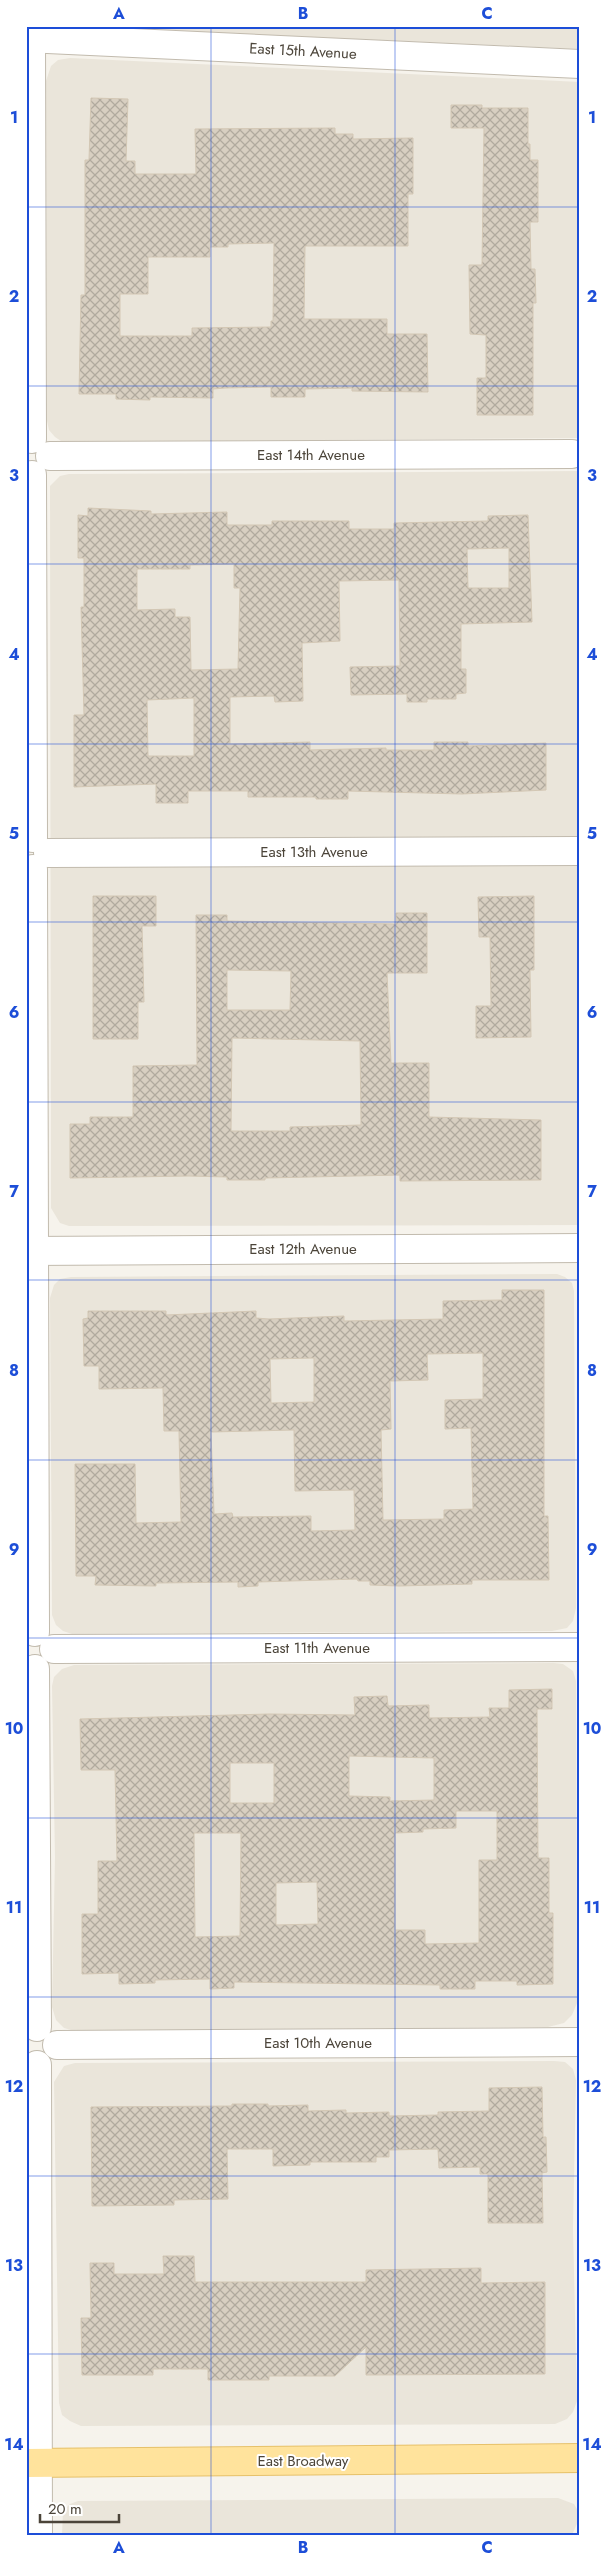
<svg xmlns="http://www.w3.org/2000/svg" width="606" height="2561" font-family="Jost,sans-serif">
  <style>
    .residential { fill: #eae5da }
    .building { fill: url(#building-cross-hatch); stroke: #d3c7b4; fill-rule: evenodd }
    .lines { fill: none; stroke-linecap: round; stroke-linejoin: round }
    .minor-casing { stroke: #c2bbae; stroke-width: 30 }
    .major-casing { stroke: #e6c16a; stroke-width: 30 }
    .minor { stroke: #fff; stroke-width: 28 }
    .major { stroke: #ffe39c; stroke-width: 28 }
    .grid { fill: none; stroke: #1d4ed8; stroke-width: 1; stroke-opacity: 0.55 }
    .labels { text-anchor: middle; stroke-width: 4; stroke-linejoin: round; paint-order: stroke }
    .street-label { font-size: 15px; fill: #4b4439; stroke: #fff }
    .neatline { fill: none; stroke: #1d4ed8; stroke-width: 2 }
    .grid-label { font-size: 16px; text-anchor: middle; font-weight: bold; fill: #1d4ed8 }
  </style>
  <defs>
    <pattern id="building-cross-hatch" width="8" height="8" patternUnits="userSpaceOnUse" patternTransform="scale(1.25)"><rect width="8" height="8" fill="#d8cfc1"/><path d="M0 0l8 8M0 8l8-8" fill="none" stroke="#b1aa9e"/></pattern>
  </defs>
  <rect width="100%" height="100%" fill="#f6f3ec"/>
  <g class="residential">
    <polygon points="71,26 580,26 580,49 111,28"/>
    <polygon points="70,58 580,82 580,438 71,442 61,441 55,437 49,430 47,421 46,81 51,66 58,60"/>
    <polygon points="580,471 580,1225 69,1226 60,1223 51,1208 50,486 60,476 69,474"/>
    <polygon points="557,1274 565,1277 572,1283 574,1291 576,1608 573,1621 567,1628 552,1631 72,1634 63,1631 56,1625 52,1615 50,1298 54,1285 60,1279 71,1277"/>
    <polygon points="554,1663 563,1664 573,1671 576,1681 577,2003 572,2015 564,2023 548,2027 75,2031 64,2028 56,2020 52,2007 55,1857 52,1686 54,1677 62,1669 74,1665"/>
    <polygon points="554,2061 565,2062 573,2069 576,2080 573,2228 577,2401 573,2412 567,2419 555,2424 81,2426 70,2421 62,2415 59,2403 54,2082 64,2066 75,2063"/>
    <polygon points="558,2498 574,2504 578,2511 579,2519 572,2535 62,2535 63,2511 70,2504 78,2501"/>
  </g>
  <g class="building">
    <path d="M 91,98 L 128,99 L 126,161 L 135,161 L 135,174 L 196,174 L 195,129 L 335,128 L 335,134 L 353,134 L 353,139 L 413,138 L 413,194 L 408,194 L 408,246 L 305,246 L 304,319 L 387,319 L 387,334 L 427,334 L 428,392 L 352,391 L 352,388 L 305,389 L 305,397 L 271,397 L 271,387 L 225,388 L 213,389 L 213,398 L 150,397 L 150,400 L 116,399 L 116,394 L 79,394 L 81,295 L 85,295 L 85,160 L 89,160 ZM 274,243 L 273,321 L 271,321 L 271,327 L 192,328 L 192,336 L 120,336 L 120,294 L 148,294 L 148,257 L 210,257 L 210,247 L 228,247 L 228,244 Z"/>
    <polygon points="451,105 482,105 482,108 528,108 528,144 530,144 530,160 538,160 538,222 530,222 531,269 535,269 536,303 533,303 533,415 477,415 477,378 486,378 486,335 470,334 469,265 482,265 484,128 451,128"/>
    <path d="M 88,508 L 151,511 L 151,514 L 227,512 L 227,525 L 272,525 L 272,521 L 349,521 L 349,529 L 394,529 L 394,523 L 488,521 L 488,516 L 528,515 L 532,622 L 461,624 L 461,669 L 466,669 L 466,693 L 456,694 L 456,699 L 427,699 L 427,702 L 407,702 L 407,694 L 351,695 L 350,667 L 400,666 L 399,580 L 339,581 L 340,641 L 302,643 L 303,701 L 275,702 L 274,696 L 230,697 L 230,744 L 310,742 L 310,750 L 386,748 L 386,750 L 434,750 L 434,742 L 468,742 L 468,746 L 546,743 L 546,790 L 462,794 L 348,791 L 348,799 L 316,799 L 316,797 L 248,797 L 248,791 L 188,791 L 188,803 L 156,803 L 156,784 L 74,787 L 74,715 L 84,715 L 81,607 L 84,607 L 84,558 L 78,558 L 78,515 L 88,516 ZM 509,548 L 509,588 L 468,588 L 467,549 ZM 234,564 L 234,588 L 240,588 L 238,669 L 191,670 L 190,617 L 175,617 L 175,609 L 137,610 L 137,569 L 190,569 L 190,565 ZM 194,698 L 194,756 L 148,756 L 147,700 Z"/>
    <polygon points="93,896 156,896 156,926 142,926 144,1002 138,1002 138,1039 93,1039"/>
    <polygon points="534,896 534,970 530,970 531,1037 476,1038 476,1006 491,1006 490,937 479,937 478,897"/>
    <path d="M 396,913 L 427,913 L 427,973 L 387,973 L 391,1063 L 429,1063 L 429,1117 L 541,1120 L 541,1180 L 400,1181 L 400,1175 L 265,1178 L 265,1180 L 227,1180 L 227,1177 L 189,1176 L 70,1178 L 70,1124 L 90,1124 L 90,1117 L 133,1117 L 133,1066 L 197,1065 L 196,915 L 227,915 L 227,921 L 396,924 ZM 227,970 L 291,971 L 290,1010 L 227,1010 ZM 232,1038 L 360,1041 L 361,1125 L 290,1127 L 290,1131 L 231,1131 Z"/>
    <path d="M 502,1290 L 544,1290 L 544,1516 L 548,1516 L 549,1580 L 472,1580 L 472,1584 L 399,1586 L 370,1585 L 370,1581 L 358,1581 L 357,1579 L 258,1582 L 258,1586 L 238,1587 L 238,1582 L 156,1583 L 156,1586 L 95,1585 L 96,1576 L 76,1576 L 75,1464 L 135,1464 L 136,1523 L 181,1522 L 179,1431 L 164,1431 L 163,1388 L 99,1389 L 99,1366 L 84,1366 L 83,1319 L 88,1318 L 88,1311 L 166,1311 L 166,1315 L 256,1311 L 256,1318 L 269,1319 L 344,1316 L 344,1321 L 443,1319 L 443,1301 L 502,1300 ZM 483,1353 L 483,1399 L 445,1400 L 445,1429 L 471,1428 L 473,1509 L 444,1510 L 444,1519 L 383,1520 L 381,1430 L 391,1429 L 390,1381 L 428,1380 L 427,1354 ZM 314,1358 L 314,1402 L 271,1403 L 270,1359 ZM 294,1430 L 295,1491 L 354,1490 L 355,1530 L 311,1531 L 311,1516 L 233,1517 L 232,1513 L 214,1514 L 211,1432 Z"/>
    <path d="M 552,1689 L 552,1709 L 537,1709 L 538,1858 L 549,1858 L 549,1913 L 553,1913 L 553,1984 L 517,1985 L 517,1981 L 475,1981 L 475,1989 L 440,1989 L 440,1985 L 234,1982 L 234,1988 L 210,1989 L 210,1979 L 155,1980 L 155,1983 L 119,1984 L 119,1973 L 82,1974 L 82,1914 L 98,1914 L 98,1861 L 117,1861 L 115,1770 L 81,1770 L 80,1719 L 269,1714 L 355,1715 L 354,1697 L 387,1696 L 388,1706 L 429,1705 L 429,1718 L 490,1717 L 489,1708 L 509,1708 L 509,1690 ZM 349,1756 L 434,1758 L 434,1800 L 390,1801 L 390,1797 L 349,1796 ZM 230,1763 L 274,1763 L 274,1803 L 230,1803 ZM 456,1811 L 497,1811 L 497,1860 L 479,1860 L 479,1943 L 425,1944 L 425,1930 L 395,1930 L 395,1833 L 423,1832 L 423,1829 L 456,1828 ZM 194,1833 L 241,1833 L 240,1936 L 195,1937 ZM 317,1882 L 318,1924 L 276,1925 L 276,1883 Z"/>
    <polygon points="542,2087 543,2137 546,2137 547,2172 542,2173 543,2223 488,2223 488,2174 480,2174 480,2167 439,2168 438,2149 389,2150 389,2157 376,2157 376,2162 310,2162 310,2165 273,2166 273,2149 227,2149 228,2199 174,2200 174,2205 92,2206 91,2107 232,2106 232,2104 268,2104 268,2106 308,2105 308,2111 346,2110 346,2113 389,2112 389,2116 438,2115 438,2112 489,2111 489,2088"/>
    <polygon points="163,2256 194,2256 195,2282 366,2282 366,2270 481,2268 481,2283 545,2282 545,2374 366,2375 366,2347 335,2376 269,2376 269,2380 208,2380 208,2369 153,2369 153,2375 82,2375 81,2318 91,2318 90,2263 114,2263 114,2274 164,2274"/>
  </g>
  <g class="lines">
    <g class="minor-casing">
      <g id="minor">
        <polyline points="26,38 580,64"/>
        <polyline points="31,38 32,439"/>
        <polyline points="50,456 572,454"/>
        <polyline points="32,475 33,838"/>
        <polyline points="48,853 580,851"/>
        <polyline points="33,869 35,1632"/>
        <polyline points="26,1251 580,1248"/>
        <polyline points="54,1649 580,1647"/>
        <polyline points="35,1669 37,2027"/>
        <polyline points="57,2045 580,2042"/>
        <polyline points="37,2065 38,2535"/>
      </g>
    </g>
    <g class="major-casing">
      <polyline id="major" points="26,2463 580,2458"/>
    </g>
    <use href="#minor" class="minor"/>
    <use href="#major" class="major"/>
  </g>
  <path class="grid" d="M 211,26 L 211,2535M 395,26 L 395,2535M 26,207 L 580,207M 26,386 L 580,386M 26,564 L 580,564M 26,744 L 580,744M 26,922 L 580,922M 26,1102 L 580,1102M 26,1280 L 580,1280M 26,1460 L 580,1460M 26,1638 L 580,1638M 26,1818 L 580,1818M 26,1997 L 580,1997M 26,2176 L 580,2176M 26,2354 L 580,2354"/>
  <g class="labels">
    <g class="street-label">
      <text transform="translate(303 51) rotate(3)" y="5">East 15th Avenue</text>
      <text x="311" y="460">East 14th Avenue</text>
      <text x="314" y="857">East 13th Avenue</text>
      <text x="303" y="1254">East 12th Avenue</text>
      <text x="317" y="1653">East 11th Avenue</text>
      <text x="318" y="2048">East 10th Avenue</text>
      <text x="303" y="2466">East Broadway</text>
    </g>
  </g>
  <rect width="606" height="2561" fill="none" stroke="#ffffff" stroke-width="55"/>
  <path d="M40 2514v8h79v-8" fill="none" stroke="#4b4439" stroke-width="2.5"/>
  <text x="48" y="2514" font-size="15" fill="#4b4439" stroke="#ffffff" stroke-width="4" paint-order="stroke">20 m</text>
  <rect x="28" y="28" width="550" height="2506" class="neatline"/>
  <g class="grid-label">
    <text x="119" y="19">A</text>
    <text x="303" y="19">B</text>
    <text x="487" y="19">C</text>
    <text x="14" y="123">1</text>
    <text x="592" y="123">1</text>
    <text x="14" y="302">2</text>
    <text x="592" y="302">2</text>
    <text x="14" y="481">3</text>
    <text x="592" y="481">3</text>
    <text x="14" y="660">4</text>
    <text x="592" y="660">4</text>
    <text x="14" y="839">5</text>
    <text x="592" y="839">5</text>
    <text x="14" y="1018">6</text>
    <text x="592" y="1018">6</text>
    <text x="14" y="1197">7</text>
    <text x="592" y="1197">7</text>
    <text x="14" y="1376">8</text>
    <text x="592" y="1376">8</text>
    <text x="14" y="1555">9</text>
    <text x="592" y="1555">9</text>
    <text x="14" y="1734">10</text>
    <text x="592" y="1734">10</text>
    <text x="14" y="1913">11</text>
    <text x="592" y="1913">11</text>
    <text x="14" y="2092">12</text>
    <text x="592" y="2092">12</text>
    <text x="14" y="2271">13</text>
    <text x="592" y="2271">13</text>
    <text x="14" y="2450">14</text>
    <text x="592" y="2450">14</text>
    <text x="119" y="2553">A</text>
    <text x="303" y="2553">B</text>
    <text x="487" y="2553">C</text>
  </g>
</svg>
